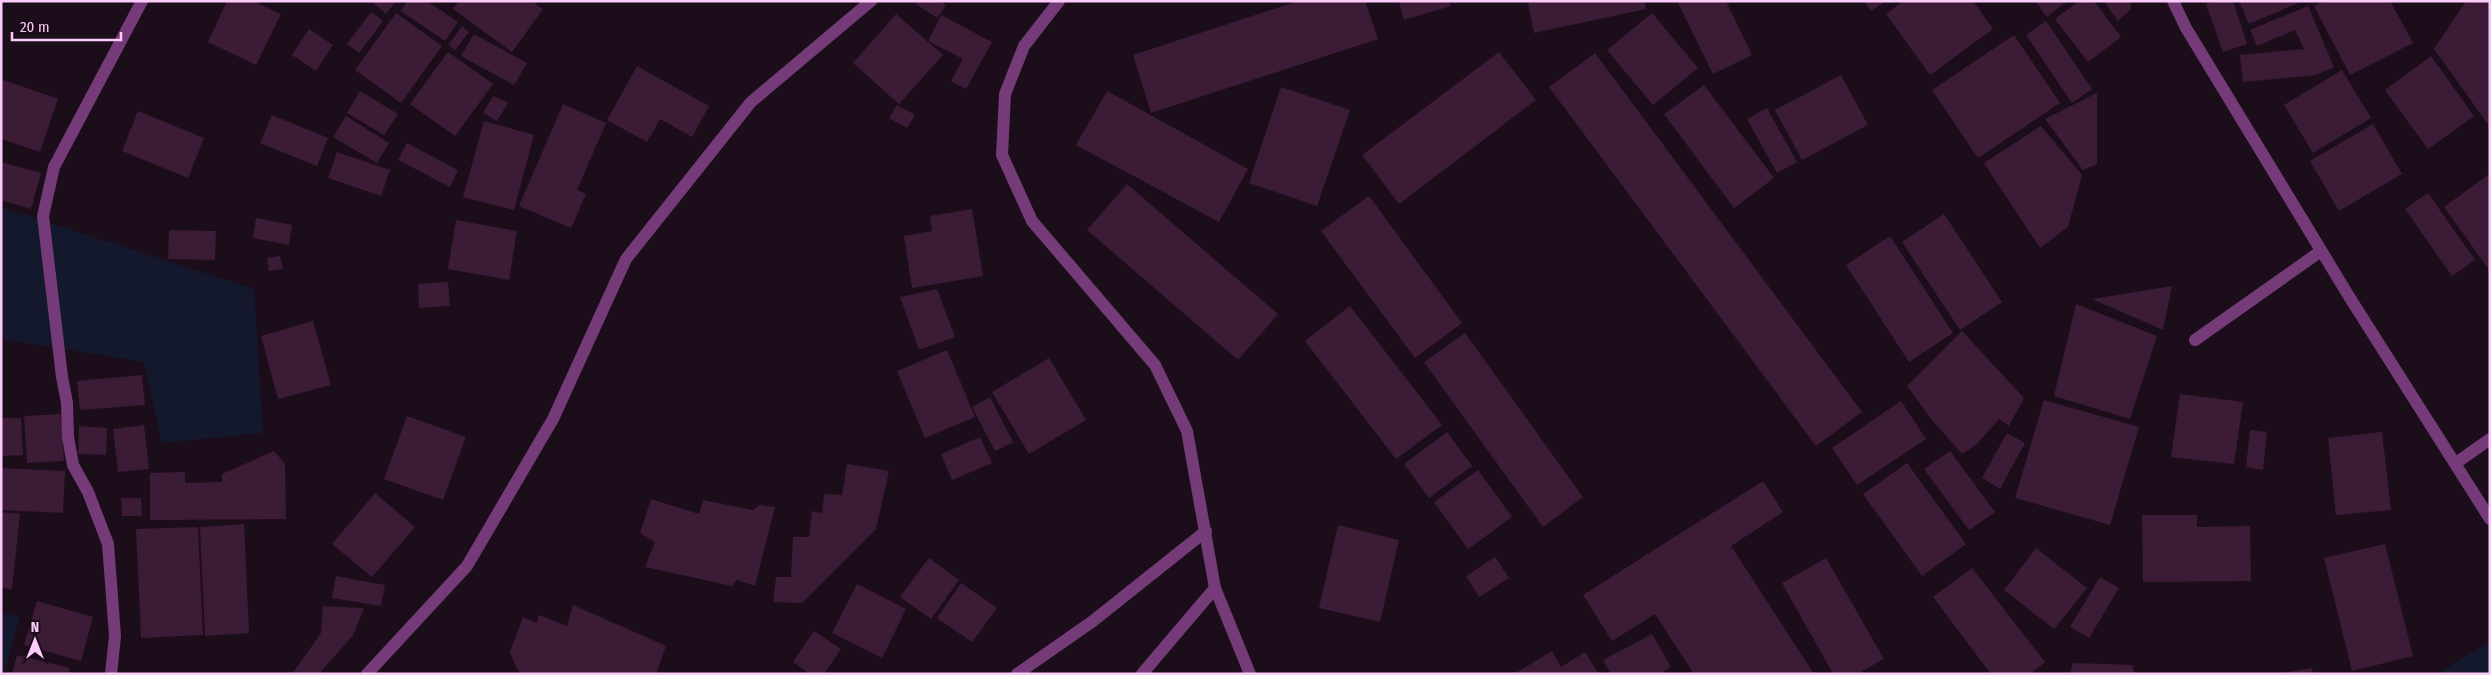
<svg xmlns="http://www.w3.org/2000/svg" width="2491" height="675" font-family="'Fira Sans Condensed',sans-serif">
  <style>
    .green { fill: #14182d }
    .building { fill: #3c1b37 }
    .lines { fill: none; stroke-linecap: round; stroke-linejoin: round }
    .minor { stroke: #753b78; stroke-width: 12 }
  </style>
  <rect width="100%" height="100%" fill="#1c0d1b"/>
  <g class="green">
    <polygon points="1,207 254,289 263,433 162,443 144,362 1,339"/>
    <polygon points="1,613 20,616 4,674 1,674"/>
    <polygon points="2490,641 2490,674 2438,674"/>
  </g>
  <g class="building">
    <polygon points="227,1 253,1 281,14 256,65 208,42"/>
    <polygon points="371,1 396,1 386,14"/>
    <polygon points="407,1 427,1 458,22 445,41 401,11"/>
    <polygon points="459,1 532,1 543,9 512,52 453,9"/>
    <polygon points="918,1 940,1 946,5 937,18 916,4"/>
    <polygon points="1298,1 1365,1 1378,39 1151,113 1133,55"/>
    <polygon points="1399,1 1449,1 1451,6 1404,20"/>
    <polygon points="1534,1 1644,1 1646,9 1534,33 1528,3"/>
    <polygon points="1677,1 1726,1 1752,55 1713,74"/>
    <polygon points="1864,1 1886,1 1871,11"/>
    <polygon points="1903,1 1973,1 1993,29 1930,75 1886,14"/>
    <polygon points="2035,1 2067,1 2047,17"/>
    <polygon points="2079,1 2094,1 2121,37 2088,62 2055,19"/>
    <polygon points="2104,1 2130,1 2131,9 2118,21"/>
    <polygon points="2214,1 2233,1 2247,44 2223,52 2206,4"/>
    <polygon points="2239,1 2303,1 2249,24"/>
    <polygon points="2324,1 2390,1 2413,43 2350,75 2314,6"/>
    <polygon points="2466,1 2490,1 2490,127 2434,49"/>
    <polygon points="2308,6 2334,67 2316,75 2243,82 2240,55 2304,49 2295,30 2257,46 2250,30"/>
    <polygon points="371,12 383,21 359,53 347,44"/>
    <polygon points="396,13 442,46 401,103 355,70"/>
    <polygon points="1652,13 1698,68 1653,105 1607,50"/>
    <polygon points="896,14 943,55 899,104 853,63"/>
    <polygon points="941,15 992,42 966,89 951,81 963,59 928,41"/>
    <polygon points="2046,21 2092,89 2072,103 2026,35"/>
    <polygon points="462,26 469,32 455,50 448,45"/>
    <polygon points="309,29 333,45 316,71 292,55"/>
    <polygon points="474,34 527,63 514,85 461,56"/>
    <polygon points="2014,35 2060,103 1978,158 1932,90"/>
    <polygon points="448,52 493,84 455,136 410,104"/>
    <polygon points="1499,52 1536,100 1399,204 1362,155"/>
    <polygon points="1595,53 1862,412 1816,446 1549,87"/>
    <polygon points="2431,56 2474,116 2428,149 2385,90"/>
    <polygon points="637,66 709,106 692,137 660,119 647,142 607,120"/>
    <polygon points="2342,70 2371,118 2313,153 2284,105"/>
    <polygon points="1841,75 1868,125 1802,160 1775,110"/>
    <polygon points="1,79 58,99 40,152 1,139"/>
    <polygon points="1704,85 1774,178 1734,208 1664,114"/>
    <polygon points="1281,87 1350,110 1317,206 1249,183"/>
    <polygon points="360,91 398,114 384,135 347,113"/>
    <polygon points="1107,91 1248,169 1219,222 1076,145"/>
    <polygon points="2097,93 2097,164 2083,170 2045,119"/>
    <polygon points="493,96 508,103 497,121 483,113"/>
    <polygon points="563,104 606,123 577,190 586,194 571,228 519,206"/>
    <polygon points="897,105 915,115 907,128 889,118"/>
    <polygon points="1767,108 1797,162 1777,173 1747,119"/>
    <polygon points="138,111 204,138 188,178 122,151"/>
    <polygon points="272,115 328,138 317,166 260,143"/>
    <polygon points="346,116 389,143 377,163 333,137"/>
    <polygon points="484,121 534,135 514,210 463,197"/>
    <polygon points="2373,124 2402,174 2339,211 2310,161"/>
    <polygon points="2041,126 2082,175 2068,227 2040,248 1984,163"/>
    <polygon points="407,143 458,170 450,187 398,160"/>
    <polygon points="337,152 390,170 381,196 328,178"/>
    <polygon points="1,162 41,173 31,209 1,200"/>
    <polygon points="2488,175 2490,178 2490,271 2444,207"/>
    <polygon points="1127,184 1278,314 1238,360 1087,230"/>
    <polygon points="2428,193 2475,260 2452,276 2405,209"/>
    <polygon points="1369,196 1462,323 1415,358 1321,231"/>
    <polygon points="972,209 983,276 912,288 904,236 932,231 930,216"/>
    <polygon points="1944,214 2002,302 1960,330 1902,242"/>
    <polygon points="256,218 292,225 289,245 253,238"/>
    <polygon points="456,220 517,231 509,280 448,269"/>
    <polygon points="169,230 216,231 215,260 168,259"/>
    <polygon points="1890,236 1953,333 1909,362 1846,265"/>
    <polygon points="280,256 283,269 269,271 267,258"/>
    <polygon points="448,282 450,306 419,308 418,284"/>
    <polygon points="2172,286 2163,330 2092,299"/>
    <polygon points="937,289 955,337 919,350 900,297"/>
    <polygon points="2076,304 2157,336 2130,419 2054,396"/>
    <polygon points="1350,306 1442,425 1396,459 1305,341"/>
    <polygon points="313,321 331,385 278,399 261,336"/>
    <polygon points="1962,331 2024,398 2009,426 1999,419 1976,445 1962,454 1932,420 1907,386"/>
    <polygon points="1465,333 1583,497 1543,527 1424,362"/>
    <polygon points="947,350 975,417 925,438 897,371"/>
    <polygon points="1049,358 1086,420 1029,454 992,392"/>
    <polygon points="142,375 145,405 80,410 77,381"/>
    <polygon points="2180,394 2243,402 2234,464 2171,457"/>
    <polygon points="990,397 1013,442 995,451 972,407"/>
    <polygon points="2044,400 2139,427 2110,525 2015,498"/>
    <polygon points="1901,401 1926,439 1857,485 1832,448"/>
    <polygon points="61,414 64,461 27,463 24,416"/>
    <polygon points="407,416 466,437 443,500 384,479"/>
    <polygon points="1,418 21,418 23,455 1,456"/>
    <polygon points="144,425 149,469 118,472 113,429"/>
    <polygon points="79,426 107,428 106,455 78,454"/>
    <polygon points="2250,430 2267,432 2263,470 2246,467"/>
    <polygon points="1447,432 1472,466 1429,498 1404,464"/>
    <polygon points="2382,432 2391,510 2336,515 2328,438"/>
    <polygon points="2007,433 2025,443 2000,489 1982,478"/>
    <polygon points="980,437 992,463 952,480 941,454"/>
    <polygon points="274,451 285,464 286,519 150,520 150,473 185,472 185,483 222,482 222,474"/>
    <polygon points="1950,451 1995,512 1969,530 1924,469"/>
    <polygon points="1907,463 1966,544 1922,576 1863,494"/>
    <polygon points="847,464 889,471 876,529 802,603 773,602 776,577 791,577 793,537 809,537 812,511 822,513 824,494 842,495"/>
    <polygon points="1,468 65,471 63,513 1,510"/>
    <polygon points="1478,470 1512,517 1468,549 1434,502"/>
    <polygon points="1763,481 1783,512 1731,546 1814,674 1694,674 1655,614 1612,641 1583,595"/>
    <polygon points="375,493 415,527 372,577 332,544"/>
    <polygon points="121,498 141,498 142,516 122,516"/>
    <polygon points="651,499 699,514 703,500 752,510 760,505 775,507 755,586 737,580 732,586 645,567 655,542 640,533"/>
    <polygon points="1,512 20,514 12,589 1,588"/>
    <polygon points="2142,515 2197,515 2197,527 2250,526 2251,581 2143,582"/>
    <polygon points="244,524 249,633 205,636 200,527"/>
    <polygon points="1338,525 1399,540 1380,622 1319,608"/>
    <polygon points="198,527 203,635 141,638 136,529"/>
    <polygon points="2385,544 2413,656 2352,671 2324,558"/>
    <polygon points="2036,548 2087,588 2054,629 2004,590"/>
    <polygon points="1495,557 1509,578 1479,597 1466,576"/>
    <polygon points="929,558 959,580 931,619 900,597"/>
    <polygon points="1826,558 1884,659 1857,674 1833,674 1782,583"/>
    <polygon points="1972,568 2045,662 2030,674 1991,674 1933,597"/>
    <polygon points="336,576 385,585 381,606 332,598"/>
    <polygon points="2100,577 2119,588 2089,638 2070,627"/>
    <polygon points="961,583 997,608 972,642 937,618"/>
    <polygon points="857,584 906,609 882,658 832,633"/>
    <polygon points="37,601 93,617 81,661 24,645"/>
    <polygon points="573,605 666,646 656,674 526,674 518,671 510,652 523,617 537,623 539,615 567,626"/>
    <polygon points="323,606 364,608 353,635 319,674 292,674 321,633"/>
    <polygon points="814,631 841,649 824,674 810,674 793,662"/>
    <polygon points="1652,634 1671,667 1659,674 1611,674 1603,660"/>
    <polygon points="1552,651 1561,667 1585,652 1599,674 1514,674"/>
    <polygon points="17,655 70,668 68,674 12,674"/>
    <polygon points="2073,663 2133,665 2134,674 2070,674"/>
    <polygon points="2312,668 2313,674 2283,674 2283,673"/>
  </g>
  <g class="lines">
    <g class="minor">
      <polyline points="1059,1 1024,46 1005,94 1002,155 1032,221 1155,365 1187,431 1215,588 1250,674"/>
      <polyline points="2173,1 2186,28 2350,298 2490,519"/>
      <polyline points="2195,340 2321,251"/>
      <polyline points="2456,463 2490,439"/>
      <polyline points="111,674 115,636 108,544 88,492 73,465 68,437 67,403 62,377 43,216 54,167 142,1"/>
      <polyline points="367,674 467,566 553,419 626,259 751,102 871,1"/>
      <polyline points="1017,674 1093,621 1206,531"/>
      <polyline points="1142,674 1215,588"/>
    </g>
  </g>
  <rect width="2491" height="675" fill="none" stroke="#fbccf9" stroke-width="5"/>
  <g transform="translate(35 640)" stroke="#1c0d1b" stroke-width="4" paint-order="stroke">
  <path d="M0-4L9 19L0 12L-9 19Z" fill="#fbccf9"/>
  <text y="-8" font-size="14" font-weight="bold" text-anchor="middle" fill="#fbccf9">N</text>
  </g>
  <path d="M12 32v8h109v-8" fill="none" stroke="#fbccf9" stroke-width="2.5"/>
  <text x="20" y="32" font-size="15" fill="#fbccf9" stroke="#1c0d1b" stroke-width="4" paint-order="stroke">20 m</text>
</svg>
